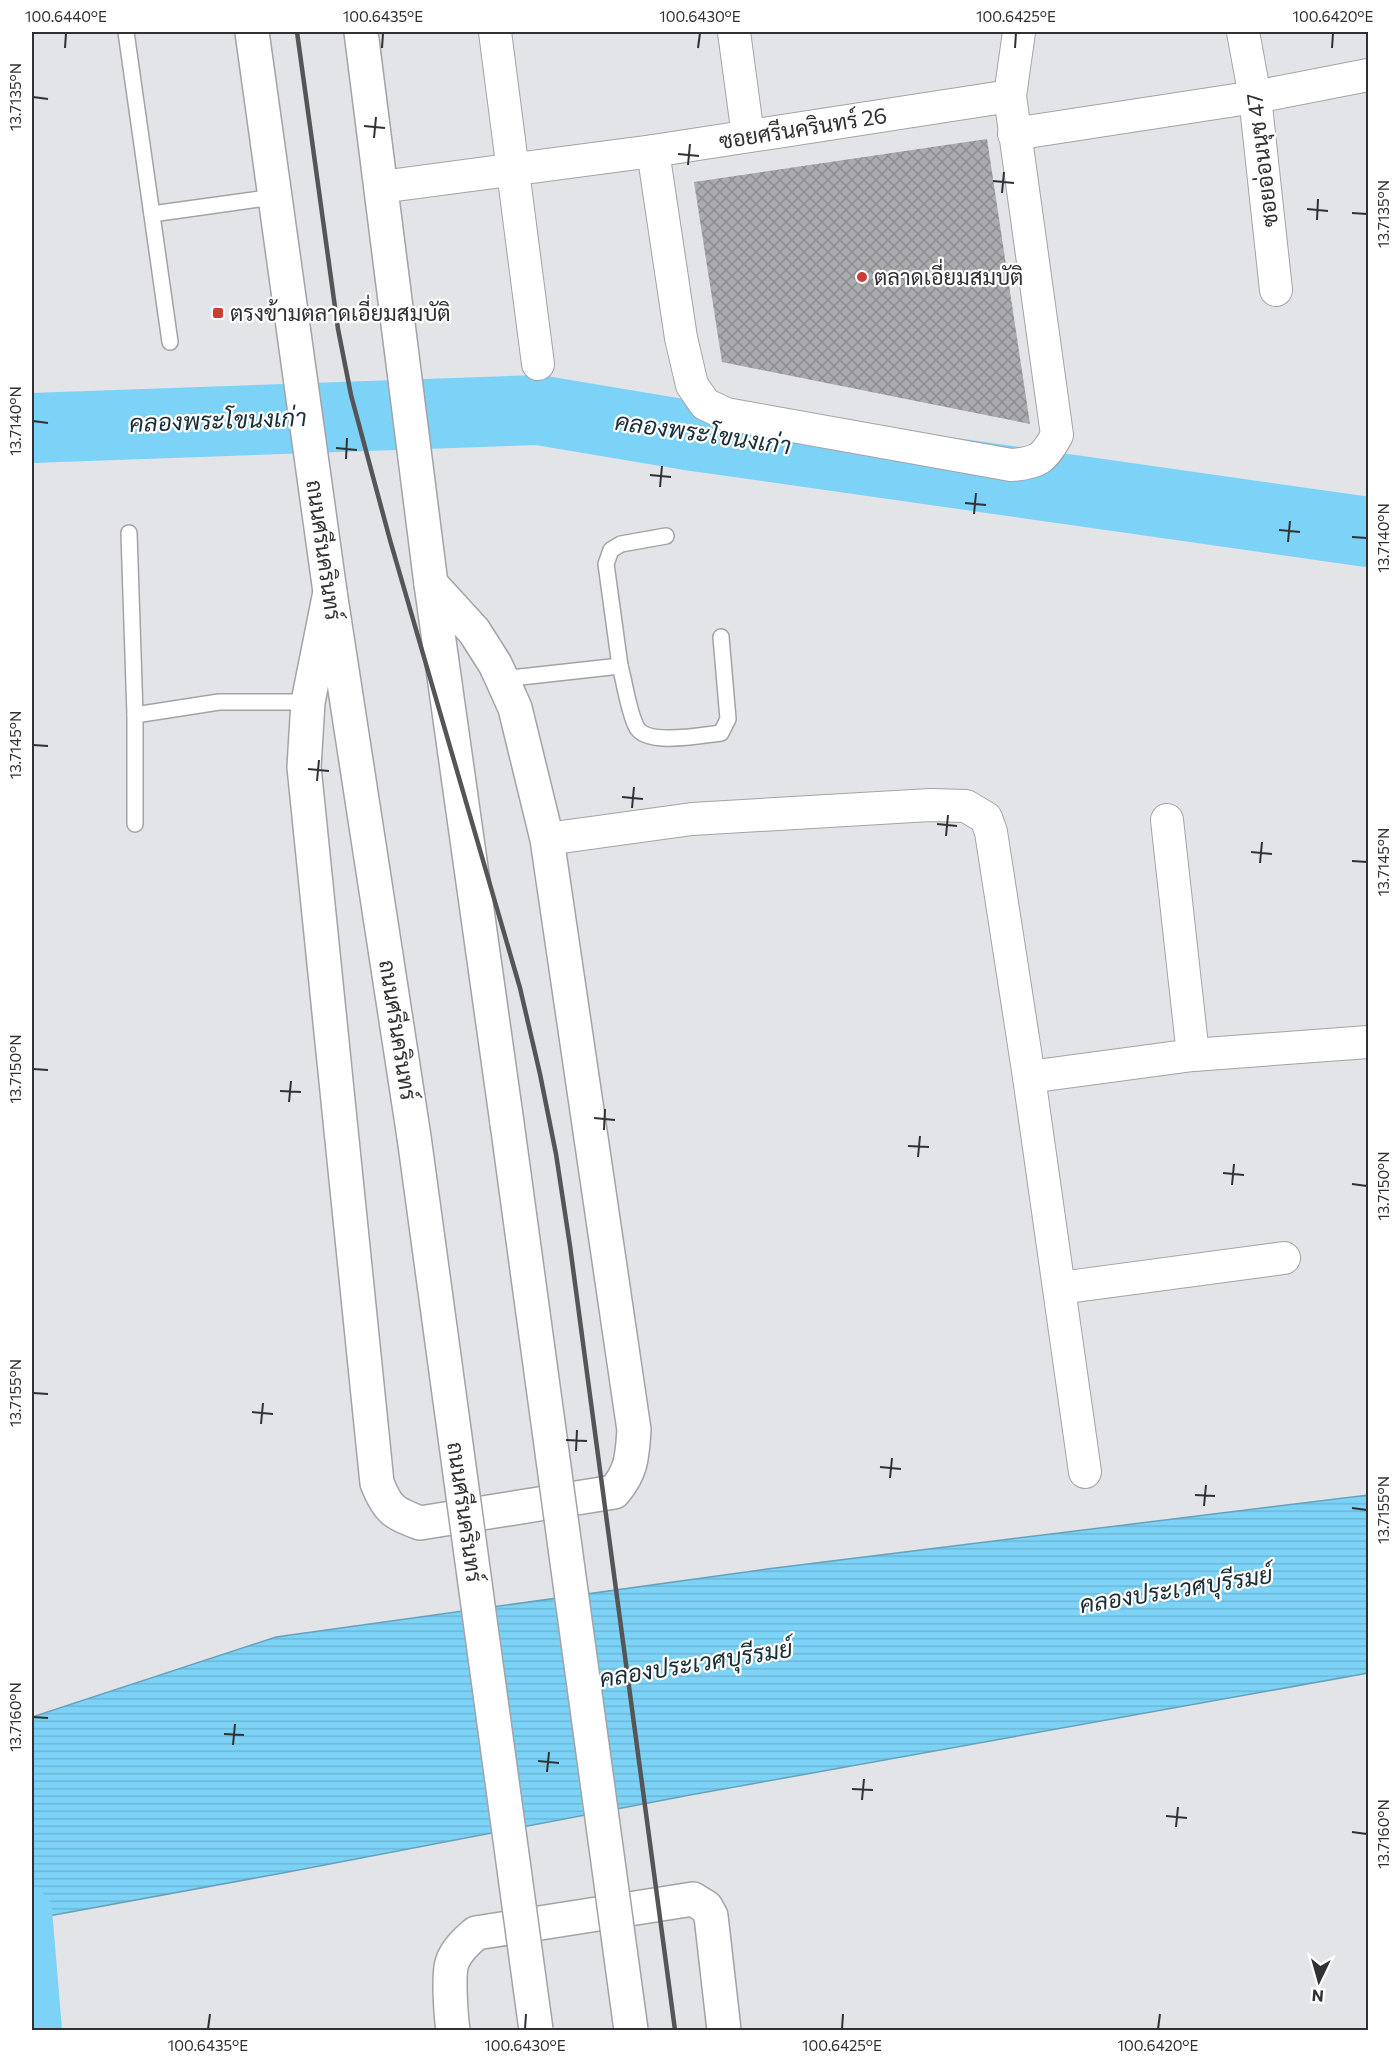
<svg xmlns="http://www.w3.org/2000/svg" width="1400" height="2062" font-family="Commissioner,Sarabun,sans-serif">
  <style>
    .water { fill: url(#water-rules); stroke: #66a2bc; stroke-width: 1.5 }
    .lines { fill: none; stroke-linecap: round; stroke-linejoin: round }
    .canal { stroke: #7dd3f7; stroke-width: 40 }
    .river { stroke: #7dd3f7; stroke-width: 70 }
    .building { fill: url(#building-cross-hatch) }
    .lane-casing { stroke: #a2a3a7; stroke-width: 18 }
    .street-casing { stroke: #a2a3a7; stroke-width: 34 }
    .primary-casing { stroke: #a2a3a7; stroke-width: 36 }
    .lane { stroke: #fff; stroke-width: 15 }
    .street { stroke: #fff; stroke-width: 32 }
    .primary { stroke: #fff; stroke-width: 33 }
    .rail { stroke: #555558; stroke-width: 4.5 }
    .primary-bridge-casing { stroke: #a2a3a7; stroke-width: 36; stroke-linecap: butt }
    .primary-bridge { stroke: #fff; stroke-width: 33 }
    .ticks { fill: none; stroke: #313133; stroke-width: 2 }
    .poi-dot { fill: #cb3d35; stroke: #fff; stroke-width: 2 }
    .labels { text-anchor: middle; stroke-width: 4.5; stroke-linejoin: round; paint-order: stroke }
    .street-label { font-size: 22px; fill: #313133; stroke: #fff }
    .poi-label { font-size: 22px; fill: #313133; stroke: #fff; text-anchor: start }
    .water-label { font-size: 24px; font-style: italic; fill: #1a2e37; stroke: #fff }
    .neatline { fill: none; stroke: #313133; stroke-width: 2 }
    .ticks-label { font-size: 15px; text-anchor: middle; fill: #313133 }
  </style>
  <defs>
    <pattern id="water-rules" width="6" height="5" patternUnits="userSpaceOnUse" patternTransform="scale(1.5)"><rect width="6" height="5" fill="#7dd3f7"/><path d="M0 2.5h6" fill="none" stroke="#6cb6d4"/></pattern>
    <pattern id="building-cross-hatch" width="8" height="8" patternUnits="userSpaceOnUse" patternTransform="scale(1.5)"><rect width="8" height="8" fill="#abaaae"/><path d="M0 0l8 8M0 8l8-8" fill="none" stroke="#8c8b8e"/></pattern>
  </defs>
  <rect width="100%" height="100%" fill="#e3e4e8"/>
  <polygon class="water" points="1368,1495 1368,1673 690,1795 288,1872 32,1919 32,1717 276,1637 767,1569"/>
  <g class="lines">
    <polyline class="canal" points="32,1910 42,2030"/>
    <polyline class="river" points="32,428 538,410 687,435 1368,532"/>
  </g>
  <polygon class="building" points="987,139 1030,424 722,362 694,182"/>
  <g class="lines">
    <g class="lane-casing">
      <g id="lane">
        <polyline points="126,32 170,342"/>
        <polyline points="152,214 274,197"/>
        <polyline points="129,533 135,715"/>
        <polyline points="620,666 606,564 611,550 621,544 666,536"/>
        <path d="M 502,679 L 620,666 C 625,684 628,709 636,726 C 645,747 702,735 721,733 L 728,719 L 721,637"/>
        <polyline points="135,824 135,715 219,702 308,702"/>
      </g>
    </g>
    <g class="street-casing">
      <g id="street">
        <polyline points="495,32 538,364"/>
        <polyline points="734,32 748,136"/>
        <polyline points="1243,32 1255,97 1276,290"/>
        <polyline points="1014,134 1255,97 1368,75"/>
        <path d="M 653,151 L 681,338 L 692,385 L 705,404 L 726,414 L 1011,465 C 1038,463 1044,459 1057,435 L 1010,96 L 1019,32"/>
        <polyline points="381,187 653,151 1010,96"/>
        <polyline points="1167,820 1193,1055"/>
        <polyline points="547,839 692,819 930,805 966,806 986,818 991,832 1029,1077 1085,1472"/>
        <polyline points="1029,1077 1193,1055 1368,1042"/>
        <polyline points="1060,1288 1284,1258"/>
      </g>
    </g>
    <g class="primary-casing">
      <g id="primary">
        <polyline points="252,32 330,592 414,1137"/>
        <polyline points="361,32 431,584 507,1123"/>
        <path d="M 330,592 L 308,702 L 304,767 L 377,1483 C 388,1511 394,1513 420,1523 L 614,1492 C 632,1471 632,1457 634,1430 L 547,839 L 515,708 L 502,679 L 495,664 L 474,631 L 431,584"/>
        <path d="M 453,2030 C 451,2017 448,1975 452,1963 C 456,1950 467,1941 476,1933 L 693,1899 L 706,1907 L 711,1916 L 724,2030"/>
      </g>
    </g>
    <use href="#lane" class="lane"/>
    <use href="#street" class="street"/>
    <use href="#primary" class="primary"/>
    <polyline class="rail" points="297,32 338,329 351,395 390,540 520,988 540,1074 556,1154 570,1246 675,2030"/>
    <g class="primary-bridge-casing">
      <g id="primary-bridge">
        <polyline points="507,1123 631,2030"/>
        <polyline points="414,1137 536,2030"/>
      </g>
    </g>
    <use href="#primary-bridge" class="primary-bridge"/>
  </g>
  <path class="ticks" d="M 65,48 L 66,33M 382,48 L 383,33M 698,48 L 700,33M 1015,48 L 1016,33M 1332,48 L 1333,33M 33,97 L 48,99M 364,126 L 385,128M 374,138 L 376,117M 678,154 L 699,156M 688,165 L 690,144M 993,181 L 1014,183M 1002,193 L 1004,172M 1307,209 L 1328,211M 1352,213 L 1367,214M 1317,220 L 1318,199M 33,421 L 48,423M 336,448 L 357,450M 346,459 L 347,438M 650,475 L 671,477M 660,487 L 662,466M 965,503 L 986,505M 974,514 L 976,493M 1279,530 L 1300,532M 1352,537 L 1367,538M 1288,542 L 1290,521M 33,745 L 48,746M 308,769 L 329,771M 317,781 L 319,760M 622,797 L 643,799M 632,808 L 634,787M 937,824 L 957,826M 946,836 L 948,815M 1251,852 L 1272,854M 1352,861 L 1367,862M 1260,863 L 1262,842M 33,1069 L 48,1070M 280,1091 L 301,1092M 289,1102 L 291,1081M 594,1118 L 615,1120M 604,1130 L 605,1109M 908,1146 L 929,1147M 918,1157 L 920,1136M 1223,1173 L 1244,1175M 1352,1184 L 1367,1186M 1232,1185 L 1234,1164M 33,1393 L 48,1394M 252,1412 L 273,1414M 261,1424 L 263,1403M 566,1440 L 587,1441M 576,1451 L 577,1430M 880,1467 L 901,1469M 890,1478 L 892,1458M 1195,1495 L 1215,1496M 1204,1506 L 1206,1485M 1352,1508 L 1367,1510M 33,1717 L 48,1718M 224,1734 L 244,1735M 233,1745 L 235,1724M 538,1761 L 559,1763M 547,1772 L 549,1752M 852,1789 L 873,1790M 862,1800 L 864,1779M 1166,1816 L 1187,1818M 1176,1827 L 1178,1807M 1352,1832 L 1367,1834M 208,2029 L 210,2014M 525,2029 L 526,2014M 842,2029 L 843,2014M 1158,2029 L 1160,2014"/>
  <g class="poi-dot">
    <circle cx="862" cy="277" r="6"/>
    <rect x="212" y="307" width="12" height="12" rx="3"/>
  </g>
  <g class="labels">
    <g class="street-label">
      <text transform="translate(803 128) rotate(-9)" y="8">ซอยศรีนครินทร์ 26</text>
      <text transform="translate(1262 160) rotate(-97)" y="8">ซอยอ่อนนุช 47</text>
      <text transform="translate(324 550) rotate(82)" y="8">ถนนศรีนครินทร์</text>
      <text transform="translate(398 1030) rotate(81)" y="8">ถนนศรีนครินทร์</text>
      <text transform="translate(465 1512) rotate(82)" y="8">ถนนศรีนครินทร์</text>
    </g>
    <g class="poi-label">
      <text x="874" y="285">ตลาดเอี่ยมสมบัติ</text>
      <text x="230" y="321">ตรงข้ามตลาดเอี่ยมสมบัติ</text>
    </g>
    <g class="water-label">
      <text transform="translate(218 421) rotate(-2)" y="8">คลองพระโขนงเก่า</text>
      <text transform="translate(703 434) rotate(8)" y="8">คลองพระโขนงเก่า</text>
      <text transform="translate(1176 1590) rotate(-9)" y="8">คลองประเวศบุรีรมย์</text>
      <text transform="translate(696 1664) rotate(-9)" y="8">คลองประเวศบุรีรมย์</text>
    </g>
  </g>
  <rect width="1400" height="2062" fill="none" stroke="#ffffff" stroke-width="66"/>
  <g transform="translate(1319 1981) rotate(185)" stroke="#ffffff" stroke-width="4.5" paint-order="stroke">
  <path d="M0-4.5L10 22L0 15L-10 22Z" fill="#313133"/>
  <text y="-9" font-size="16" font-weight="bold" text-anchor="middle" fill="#313133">N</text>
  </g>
  <rect x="33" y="33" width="1334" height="1996" class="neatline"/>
  <g class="ticks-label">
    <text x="66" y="22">100.6440°E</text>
    <text x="383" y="22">100.6435°E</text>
    <text x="700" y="22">100.6430°E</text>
    <text x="1016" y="22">100.6425°E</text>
    <text x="1333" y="22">100.6420°E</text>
    <text transform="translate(16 97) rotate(-90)" y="5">13.7135°N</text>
    <text transform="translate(1384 214) rotate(-90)" y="5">13.7135°N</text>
    <text transform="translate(16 421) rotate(-90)" y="5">13.7140°N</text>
    <text transform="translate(1384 538) rotate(-90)" y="5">13.7140°N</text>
    <text transform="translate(16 745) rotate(-90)" y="5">13.7145°N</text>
    <text transform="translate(1384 862) rotate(-90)" y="5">13.7145°N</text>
    <text transform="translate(16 1069) rotate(-90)" y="5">13.7150°N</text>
    <text transform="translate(1384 1186) rotate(-90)" y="5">13.7150°N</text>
    <text transform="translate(16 1393) rotate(-90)" y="5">13.7155°N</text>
    <text transform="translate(1384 1510) rotate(-90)" y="5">13.7155°N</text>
    <text transform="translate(16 1717) rotate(-90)" y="5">13.7160°N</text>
    <text transform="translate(1384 1834) rotate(-90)" y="5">13.7160°N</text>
    <text x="208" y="2051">100.6435°E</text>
    <text x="525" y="2051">100.6430°E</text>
    <text x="842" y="2051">100.6425°E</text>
    <text x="1158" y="2051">100.6420°E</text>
  </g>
</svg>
